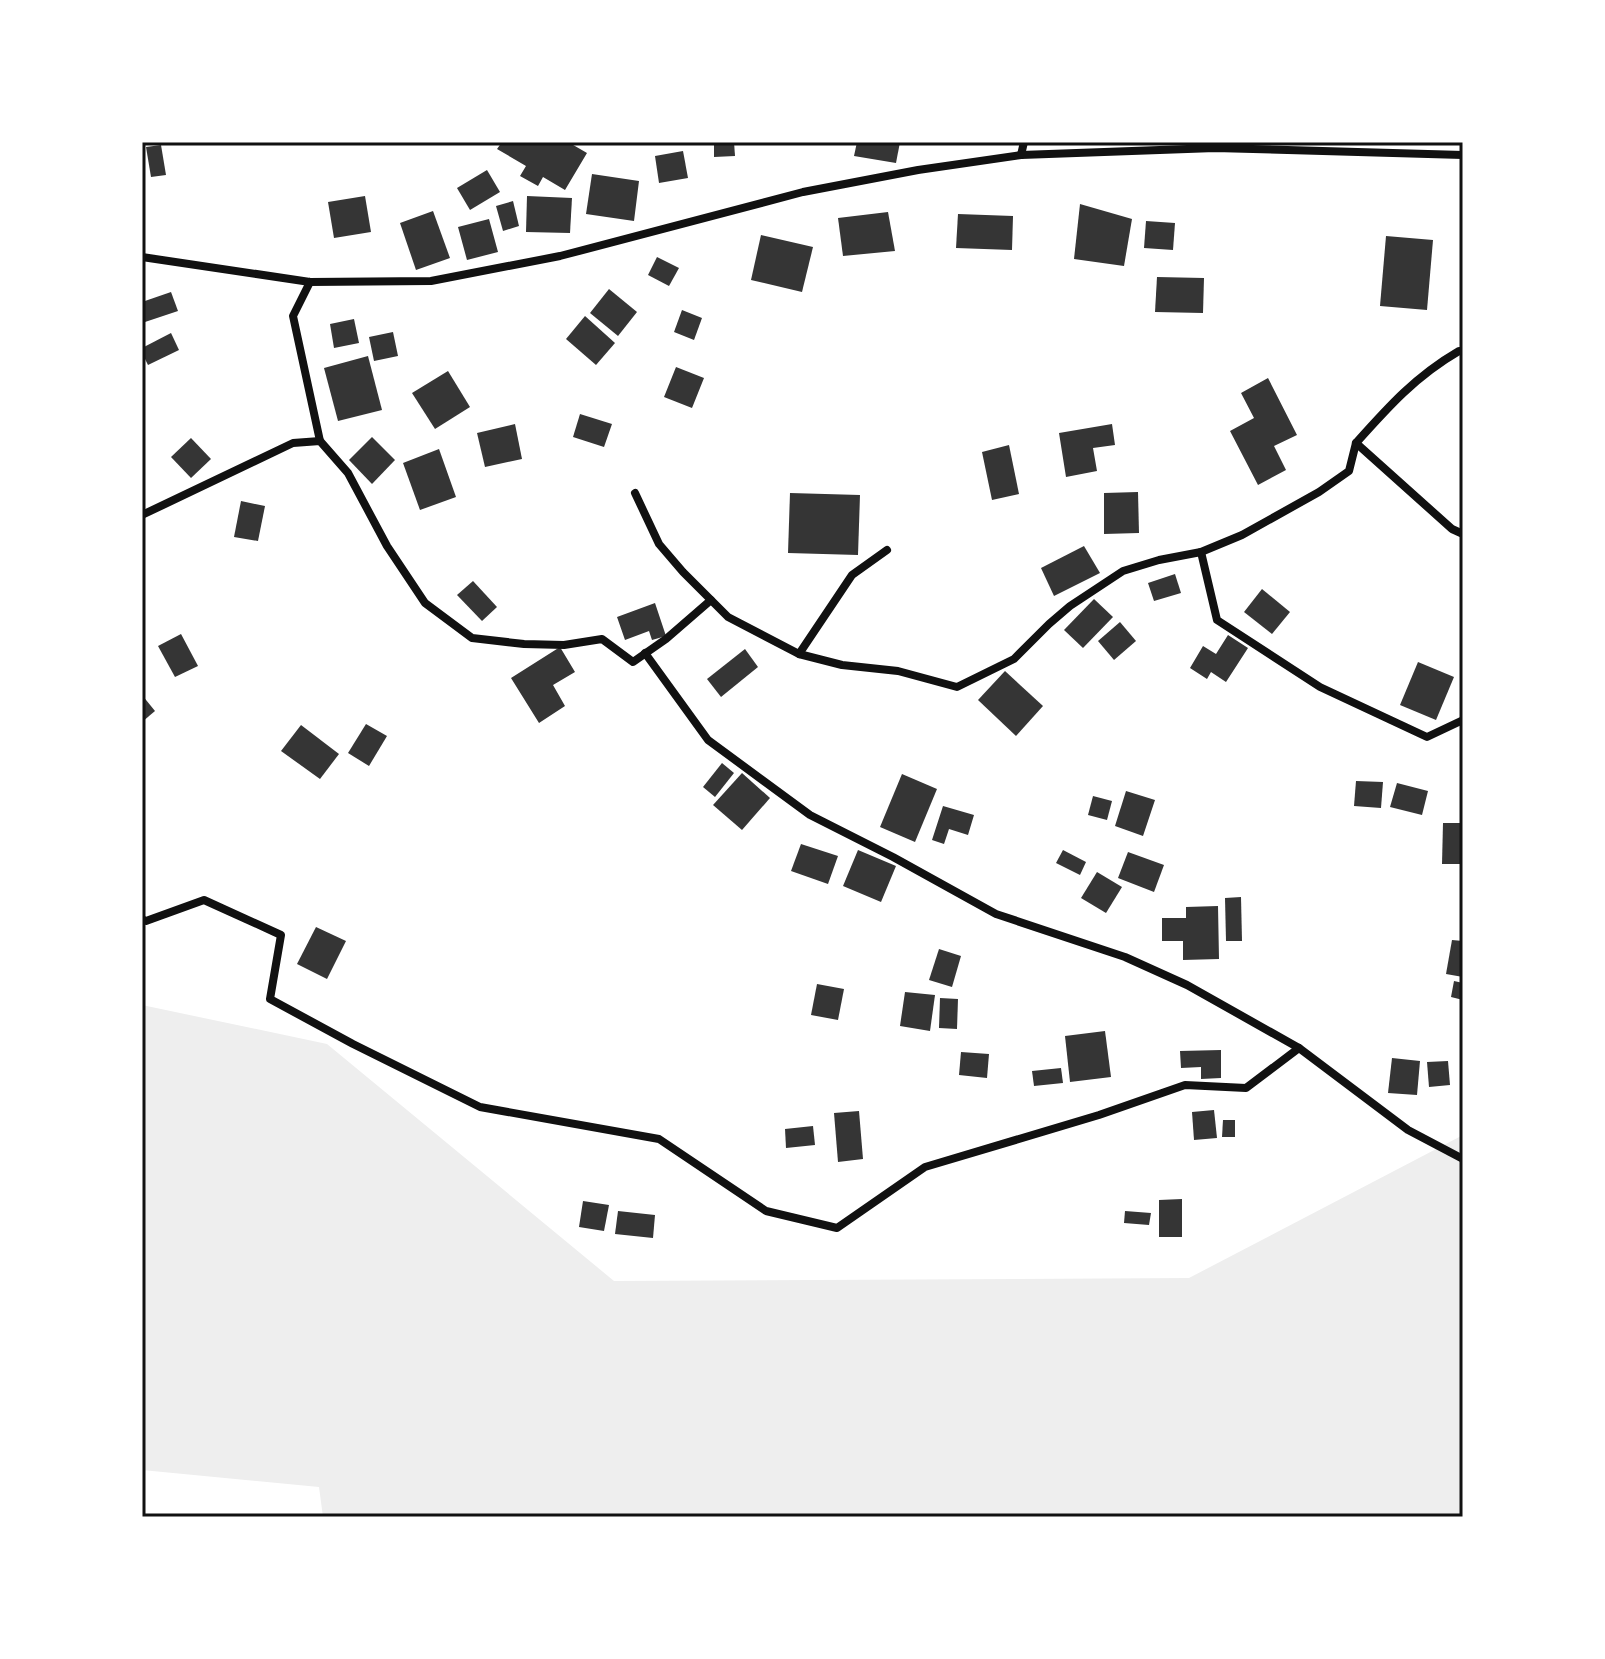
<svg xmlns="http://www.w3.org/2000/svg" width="1605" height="1659" font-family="Inter,sans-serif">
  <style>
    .green { fill: #eee }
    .building { fill: #353535 }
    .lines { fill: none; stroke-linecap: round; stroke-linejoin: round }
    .minor { stroke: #111; stroke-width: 8 }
    .neatline { fill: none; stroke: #111; stroke-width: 3 }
  </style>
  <rect width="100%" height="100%" fill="#fff"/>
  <polygon class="green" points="142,1005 327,1044 614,1281 1189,1278 1463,1135 1463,1517 323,1517 319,1487 142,1470"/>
  <g class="building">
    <polygon points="502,142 568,142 587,153 565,190 543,177 538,186 520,176 526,166 497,149"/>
    <polygon points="714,142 734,142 735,156 714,157"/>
    <polygon points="857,142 900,142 896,163 854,156"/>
    <polygon points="161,145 166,175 151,177 146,147"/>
    <polygon points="683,151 688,178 659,183 655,156"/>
    <polygon points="487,170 500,192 470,210 457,188"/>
    <polygon points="592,174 639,181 634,221 586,214"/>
    <polygon points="365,196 371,232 334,238 328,202"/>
    <polygon points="527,196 572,198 570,233 526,232"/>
    <polygon points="513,201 519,226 503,231 496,206"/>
    <polygon points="1080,204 1132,219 1124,266 1074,259"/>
    <polygon points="433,211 450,258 416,270 400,223"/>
    <polygon points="888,212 895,251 843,256 838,218"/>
    <polygon points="958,214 1013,216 1012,250 956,248"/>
    <polygon points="489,219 498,252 467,260 458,227"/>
    <polygon points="1146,221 1175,223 1173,250 1144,248"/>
    <polygon points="761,235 813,247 802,292 751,280"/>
    <polygon points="1386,236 1433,240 1427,310 1380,306"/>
    <polygon points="657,257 679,268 669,286 648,275"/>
    <polygon points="1157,277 1204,278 1203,313 1155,312"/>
    <polygon points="609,289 637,312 618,336 590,313"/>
    <polygon points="171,292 178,311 145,322 142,311 142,302"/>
    <polygon points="682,310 702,318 694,340 674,332"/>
    <polygon points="585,316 615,343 596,365 566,339"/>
    <polygon points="354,319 359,343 334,348 330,324"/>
    <polygon points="393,332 398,356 374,361 369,337"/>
    <polygon points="171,333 179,350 148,365 142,353 142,348"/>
    <polygon points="368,356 382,410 338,421 324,368"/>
    <polygon points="676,367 704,378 692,408 664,397"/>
    <polygon points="448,371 470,407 435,429 412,393"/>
    <polygon points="1268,378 1297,435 1274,446 1286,470 1258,485 1230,431 1254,418 1241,393"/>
    <polygon points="580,414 612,424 604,447 573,437"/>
    <polygon points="515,424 522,459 485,467 477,433"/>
    <polygon points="1112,424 1115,445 1093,448 1097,471 1066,477 1059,433"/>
    <polygon points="372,437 395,460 372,484 349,460"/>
    <polygon points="191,438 211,459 191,478 171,457"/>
    <polygon points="1009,445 1019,494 992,500 982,452"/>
    <polygon points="439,449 456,497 420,510 403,463"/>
    <polygon points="1138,492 1139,533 1104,534 1104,493"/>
    <polygon points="790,493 860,495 858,555 788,553"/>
    <polygon points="241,501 265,506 258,541 234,537"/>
    <polygon points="1084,546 1100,573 1054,596 1041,568"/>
    <polygon points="1175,574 1181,593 1154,601 1148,583"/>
    <polygon points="473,581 497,607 482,621 457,595"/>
    <polygon points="1262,589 1290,612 1272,634 1244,612"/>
    <polygon points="1094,599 1113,617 1083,648 1064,630"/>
    <polygon points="655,603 666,636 652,640 649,631 625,640 617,617"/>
    <polygon points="1120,622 1136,641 1114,660 1098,641"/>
    <polygon points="181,634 198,666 175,677 158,646"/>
    <polygon points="1228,635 1248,648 1226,682 1211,672 1207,679 1190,668 1203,646 1216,654"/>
    <polygon points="560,647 575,672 553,685 565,706 539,723 511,678"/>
    <polygon points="745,649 758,667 721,697 707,679"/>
    <polygon points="1418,662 1454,677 1436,720 1400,705"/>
    <polygon points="1005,671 1043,706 1016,736 978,700"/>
    <polygon points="142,695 155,711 142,722"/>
    <polygon points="366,724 387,736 369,766 348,753"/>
    <polygon points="301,725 339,754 320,779 281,751"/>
    <polygon points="722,763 734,773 715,797 703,787"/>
    <polygon points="742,773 770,798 742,830 713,805"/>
    <polygon points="902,774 937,789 915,842 880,827"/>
    <polygon points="1356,781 1383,782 1381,808 1354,806"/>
    <polygon points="1397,783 1428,791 1422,815 1390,807"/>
    <polygon points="1126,791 1155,800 1143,836 1115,826"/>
    <polygon points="1093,796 1112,801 1107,820 1088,815"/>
    <polygon points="943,806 974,815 968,835 949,829 944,844 932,840"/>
    <polygon points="1443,823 1463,823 1463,864 1442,864"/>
    <polygon points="801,844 838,856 828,884 791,871"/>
    <polygon points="858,850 896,866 881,902 843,886"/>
    <polygon points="1063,850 1086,862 1080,875 1056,863"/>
    <polygon points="1128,852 1164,865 1154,892 1118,878"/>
    <polygon points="1097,872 1122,887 1106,913 1081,898"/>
    <polygon points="1241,897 1242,941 1226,941 1225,898"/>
    <polygon points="1218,906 1219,959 1183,960 1183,941 1162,941 1162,918 1186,918 1186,907"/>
    <polygon points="316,927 346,941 327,979 297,964"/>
    <polygon points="1452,940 1463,941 1463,977 1446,974"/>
    <polygon points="939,949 961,956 952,987 929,980"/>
    <polygon points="1454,981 1463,983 1463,1000 1451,997"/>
    <polygon points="817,984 844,989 838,1020 811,1015"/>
    <polygon points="905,992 935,995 930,1031 900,1026"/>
    <polygon points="940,998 958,999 957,1029 939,1028"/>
    <polygon points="1105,1031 1111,1077 1070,1082 1065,1036"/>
    <polygon points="1221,1050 1221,1078 1201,1079 1201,1067 1181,1068 1180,1051"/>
    <polygon points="961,1052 989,1054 987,1078 959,1075"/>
    <polygon points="1392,1058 1420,1061 1417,1095 1388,1093"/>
    <polygon points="1448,1061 1450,1085 1429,1087 1427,1062"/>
    <polygon points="1061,1068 1063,1083 1034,1086 1032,1071"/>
    <polygon points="1214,1110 1217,1138 1194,1140 1192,1112"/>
    <polygon points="859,1111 863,1159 838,1162 834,1113"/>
    <polygon points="1223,1120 1235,1120 1235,1137 1222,1137"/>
    <polygon points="813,1126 815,1145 786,1148 785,1129"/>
    <polygon points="1182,1199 1182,1237 1159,1237 1159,1200"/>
    <polygon points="583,1201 609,1205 604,1231 579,1227"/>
    <polygon points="618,1211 655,1215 653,1238 615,1234"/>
    <polygon points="1125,1211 1151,1213 1149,1225 1124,1223"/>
  </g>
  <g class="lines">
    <g class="minor">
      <polyline points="1021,155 1024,142"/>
      <polyline points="142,257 310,282 431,281 560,256 803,192 918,170 1021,155 1215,148 1463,155"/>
      <polyline points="310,282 293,316 320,441"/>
      <path d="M 1463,351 L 1459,351 C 1416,376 1389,406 1356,443 L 1452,529 L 1463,534"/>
      <polyline points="635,493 659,544 683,572 728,617 799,654 842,665 898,671 957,687 1014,659 1049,624 1070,606 1123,571 1159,560 1201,552 1242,535 1319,492 1349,471 1356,443"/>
      <polyline points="142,515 293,443 320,441 348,473 387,546 425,603 472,638 524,644 564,645 602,639 633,662 666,639 711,600"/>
      <polyline points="1201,552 1217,620 1320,687 1427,737 1463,720"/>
      <polyline points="645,653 708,740 810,815 893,857 996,914 1125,957 1187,985 1299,1048 1408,1130 1463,1159"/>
      <polyline points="799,654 852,575 887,550"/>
      <polyline points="142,919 146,921 204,900 281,935 270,999 353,1044 480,1107 659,1139 766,1211 837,1228 925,1167 1099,1115 1185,1085 1246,1088 1299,1048"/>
    </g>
  </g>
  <rect width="1605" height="1659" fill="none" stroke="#ffffff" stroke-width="288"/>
  <rect x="144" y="144" width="1317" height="1371" class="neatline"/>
</svg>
